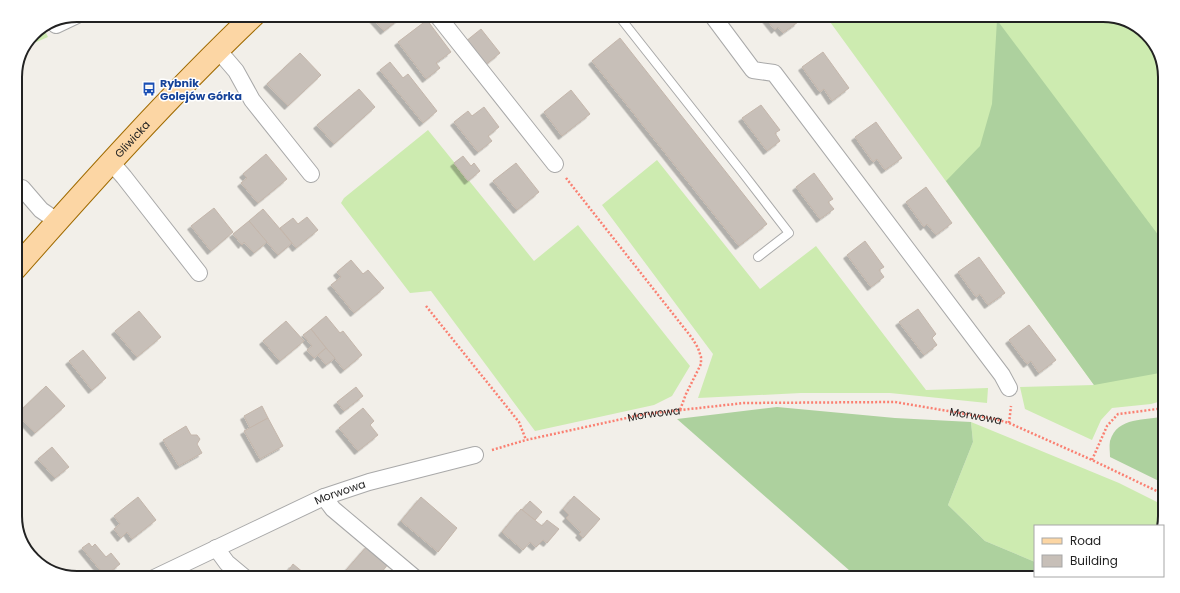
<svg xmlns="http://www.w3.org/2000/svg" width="1180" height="593" font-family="Poppins,sans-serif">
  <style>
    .grass { fill: #cdebb0 }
    .forest { fill: #add19e }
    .building { fill: #c7bfb8; stroke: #c4b6ab; filter: url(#shadow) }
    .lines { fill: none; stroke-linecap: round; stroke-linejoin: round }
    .service-casing { stroke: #a9a9a9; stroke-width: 10 }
    .minor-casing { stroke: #a9a9a9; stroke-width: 18 }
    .primary-casing { stroke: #a06b00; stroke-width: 24 }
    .path { stroke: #fa8072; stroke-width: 2.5; stroke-dasharray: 2 2; stroke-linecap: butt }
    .service { stroke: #fff; stroke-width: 8 }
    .minor { stroke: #fff; stroke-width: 16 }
    .primary { stroke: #fcd6a4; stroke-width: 22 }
    .labels { text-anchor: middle; stroke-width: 3; stroke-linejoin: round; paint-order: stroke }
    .transit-label { font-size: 11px; font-weight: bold; fill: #164399; stroke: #fff; text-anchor: start }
    .street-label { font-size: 11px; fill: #222; stroke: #fff }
    .rim { fill: none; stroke: #222; stroke-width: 2 }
  </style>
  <defs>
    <filter id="shadow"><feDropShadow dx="-3.5" dy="3.5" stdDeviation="0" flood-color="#0004"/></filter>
  </defs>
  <rect width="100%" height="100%" fill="#f2efe9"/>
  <g class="grass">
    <polygon points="825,15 1103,15 1130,21 1154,42 1165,73 1165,400 1151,404 1112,408 1101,420 1092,440 1025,409 1020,387 1094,385"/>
    <polygon points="44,29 48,37 27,46 33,33"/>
    <polygon points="428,130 534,261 578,225 690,366 672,396 654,405 535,431 431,291 410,293 341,203 344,198"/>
    <polygon points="657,160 760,289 816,246 926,390 988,388 987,403 890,393 801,393 698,398 713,354 602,205"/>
    <polygon points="971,422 1119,483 1165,506 1165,516 1163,526 1035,526 1035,562 985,541 948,505 973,442"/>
    <path d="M 1069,576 L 1110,576 C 1100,579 1079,580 1069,576 Z"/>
  </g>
  <g class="forest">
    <polygon points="997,20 1165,244 1165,372 1094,385 946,181 980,146 992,104"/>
    <polygon points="777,407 895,418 971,422 973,442 948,505 985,541 1035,562 1035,576 1069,576 1074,578 858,578 677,419"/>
    <path d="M 1165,416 L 1165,484 L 1110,457 C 1110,452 1109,446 1110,441 C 1117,416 1146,421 1165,416 Z"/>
  </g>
  <g class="building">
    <polygon points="370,15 404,15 384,31"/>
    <polygon points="763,15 793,15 798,22 783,33 778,27 775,30"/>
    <polygon points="427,20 451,52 436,63 440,68 426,79 398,42"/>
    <polygon points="481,29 500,53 484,66 465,42"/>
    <polygon points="620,38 767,224 739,246 592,61"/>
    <polygon points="823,52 849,88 832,101 824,89 820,92 802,67"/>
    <polygon points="300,53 321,75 288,106 267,84"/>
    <polygon points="390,62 403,78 408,74 437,111 423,123 380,70"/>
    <polygon points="359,89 375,107 334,144 317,125"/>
    <polygon points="571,90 590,114 562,136 544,112"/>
    <polygon points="761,105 780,130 775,133 780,141 767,151 742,118"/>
    <polygon points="484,107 499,127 488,136 492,141 478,152 454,122 468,111 472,116"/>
    <polygon points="876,122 902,158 885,170 877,159 873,162 855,137"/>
    <polygon points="266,154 287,179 258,203 241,183 247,178 243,174"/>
    <polygon points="463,156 471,166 474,163 480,171 468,181 454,163"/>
    <polygon points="516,163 539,192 517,210 493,181"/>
    <polygon points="814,173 833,199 828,202 834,209 820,219 796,187"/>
    <polygon points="926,187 952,223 936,235 927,224 924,227 906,202"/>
    <polygon points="214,208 233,232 211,251 191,226"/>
    <polygon points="263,209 292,243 278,255 249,221"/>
    <polygon points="307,217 318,230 296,248 280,228 293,218 298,224"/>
    <polygon points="249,221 267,242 254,253 244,242 242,245 233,234"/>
    <polygon points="865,241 884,267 879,270 884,277 871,287 847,255"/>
    <polygon points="979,257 1005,293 988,305 980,294 976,297 958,272"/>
    <polygon points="351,260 363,274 368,270 384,288 354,313 331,285 341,277 337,272"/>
    <polygon points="918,309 936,334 932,338 937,345 924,355 899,322"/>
    <polygon points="139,311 161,337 137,357 115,331"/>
    <polygon points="326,316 340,333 343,331 362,355 344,370 311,329"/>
    <polygon points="286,321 304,341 280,361 263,341"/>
    <polygon points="1029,325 1056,360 1039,373 1031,361 1027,364 1009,340"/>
    <polygon points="311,329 326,348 314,358 307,350 312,346 303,335"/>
    <polygon points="326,348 335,358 326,365 318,355"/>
    <polygon points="83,350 106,378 92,390 69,361"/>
    <polygon points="46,386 65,406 35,433 17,414"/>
    <polygon points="356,387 363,396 344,411 337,402"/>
    <polygon points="262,406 268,418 250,428 244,416"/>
    <polygon points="363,408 374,421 370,425 378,435 358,451 339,428"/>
    <polygon points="268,418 283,446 260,459 244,431"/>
    <polygon points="186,426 191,435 197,435 200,439 197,444 202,453 179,466 163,440"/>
    <polygon points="52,447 69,467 55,478 38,459"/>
    <polygon points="15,487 21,494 17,498 21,503 15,508"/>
    <polygon points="574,496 600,519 583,538 579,534 581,532 566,518 569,515 563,509"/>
    <polygon points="138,497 156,520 132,539 127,532 121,538 114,529 120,524 114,516"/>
    <polygon points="421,497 457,528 438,552 401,521"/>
    <polygon points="530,501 542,512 535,520 522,510"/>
    <polygon points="521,509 542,526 547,520 559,529 547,543 543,540 536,547 530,542 523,550 502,532"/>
    <polygon points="89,543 92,547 95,544 106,557 111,553 120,564 105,576 82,548"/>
    <polygon points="368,545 389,563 377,578 345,578 342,575 347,569"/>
    <polygon points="293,564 310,578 283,578"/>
  </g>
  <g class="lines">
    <g class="service-casing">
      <polyline id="service" points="618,15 742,172 789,233 758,257"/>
    </g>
    <g class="minor-casing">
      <g id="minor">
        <polyline points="437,15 555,164"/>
        <polyline points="712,15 753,70 774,73 1002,375 1009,388"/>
        <polyline points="56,25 77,15"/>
        <polyline points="218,50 236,71 252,100 311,174"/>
        <polyline points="111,162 124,177 199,273"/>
        <polyline points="22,188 41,210 57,221"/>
        <polyline points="324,497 333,509 415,578"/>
        <polyline points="216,548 227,563 245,578"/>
        <path id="s2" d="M 154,578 L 324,497 L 369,482 L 475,455"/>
      </g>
    </g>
    <g class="primary-casing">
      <g id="primary">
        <path id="s3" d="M 15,269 C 92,182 170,95 254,15"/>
      </g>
    </g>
    <g class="path">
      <polyline points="566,178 692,338 698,348 701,357 701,364 686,394 680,410"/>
      <polyline points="426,306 519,422 526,440"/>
      <polyline points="1009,423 1011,406"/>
      <path id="s1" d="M 492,450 L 526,440 L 645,414 L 744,403 L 895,402 L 995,419 L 1009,423 L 1092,460 L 1165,495"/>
      <polyline points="1092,460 1107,426 1118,414 1165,408"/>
    </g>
    <use href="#service" class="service"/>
    <use href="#minor" class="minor"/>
    <use href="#primary" class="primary"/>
  </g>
  <defs>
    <g id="bus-bare" transform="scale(1.08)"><path d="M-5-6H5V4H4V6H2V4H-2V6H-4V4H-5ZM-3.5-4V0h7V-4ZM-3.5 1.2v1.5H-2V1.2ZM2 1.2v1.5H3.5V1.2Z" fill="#1a4fb4" stroke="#fff" stroke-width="2.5" paint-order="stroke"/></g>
  </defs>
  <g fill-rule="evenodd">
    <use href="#bus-bare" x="149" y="89"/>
  </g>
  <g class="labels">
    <g class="transit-label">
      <text x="160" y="87">Rybnik<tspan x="160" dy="13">Golejów Górka</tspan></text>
    </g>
    <g class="street-label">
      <text dy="4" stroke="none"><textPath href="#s3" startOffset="175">Gliwicka</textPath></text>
      <text dy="4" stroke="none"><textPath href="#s1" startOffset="166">Morwowa</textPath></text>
      <text dy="4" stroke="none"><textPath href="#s1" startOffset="490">Morwowa</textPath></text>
      <text dy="4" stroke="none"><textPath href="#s2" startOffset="205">Morwowa</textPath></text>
    </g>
  </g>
  <path d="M0 0H1180V593H0ZM77 22H1103A55 55 0 0 1 1158 77V516A55 55 0 0 1 1103 571H77A55 55 0 0 1 22 516V77A55 55 0 0 1 77 22Z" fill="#fff" fill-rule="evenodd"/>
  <path class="rim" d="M77 22H1103A55 55 0 0 1 1158 77V516A55 55 0 0 1 1103 571H77A55 55 0 0 1 22 516V77A55 55 0 0 1 77 22Z"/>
  <rect x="1034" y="525" width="130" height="52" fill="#ffffff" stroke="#a7a7a7"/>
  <rect x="1042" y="538" width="20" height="6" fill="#fcd6a4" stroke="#a7a7a7"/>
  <text x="1070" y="545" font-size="12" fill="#222222">Road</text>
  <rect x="1042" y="555" width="20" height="12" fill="#c7bfb8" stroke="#a7a7a7"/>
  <text x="1070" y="565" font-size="12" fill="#222222">Building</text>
</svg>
